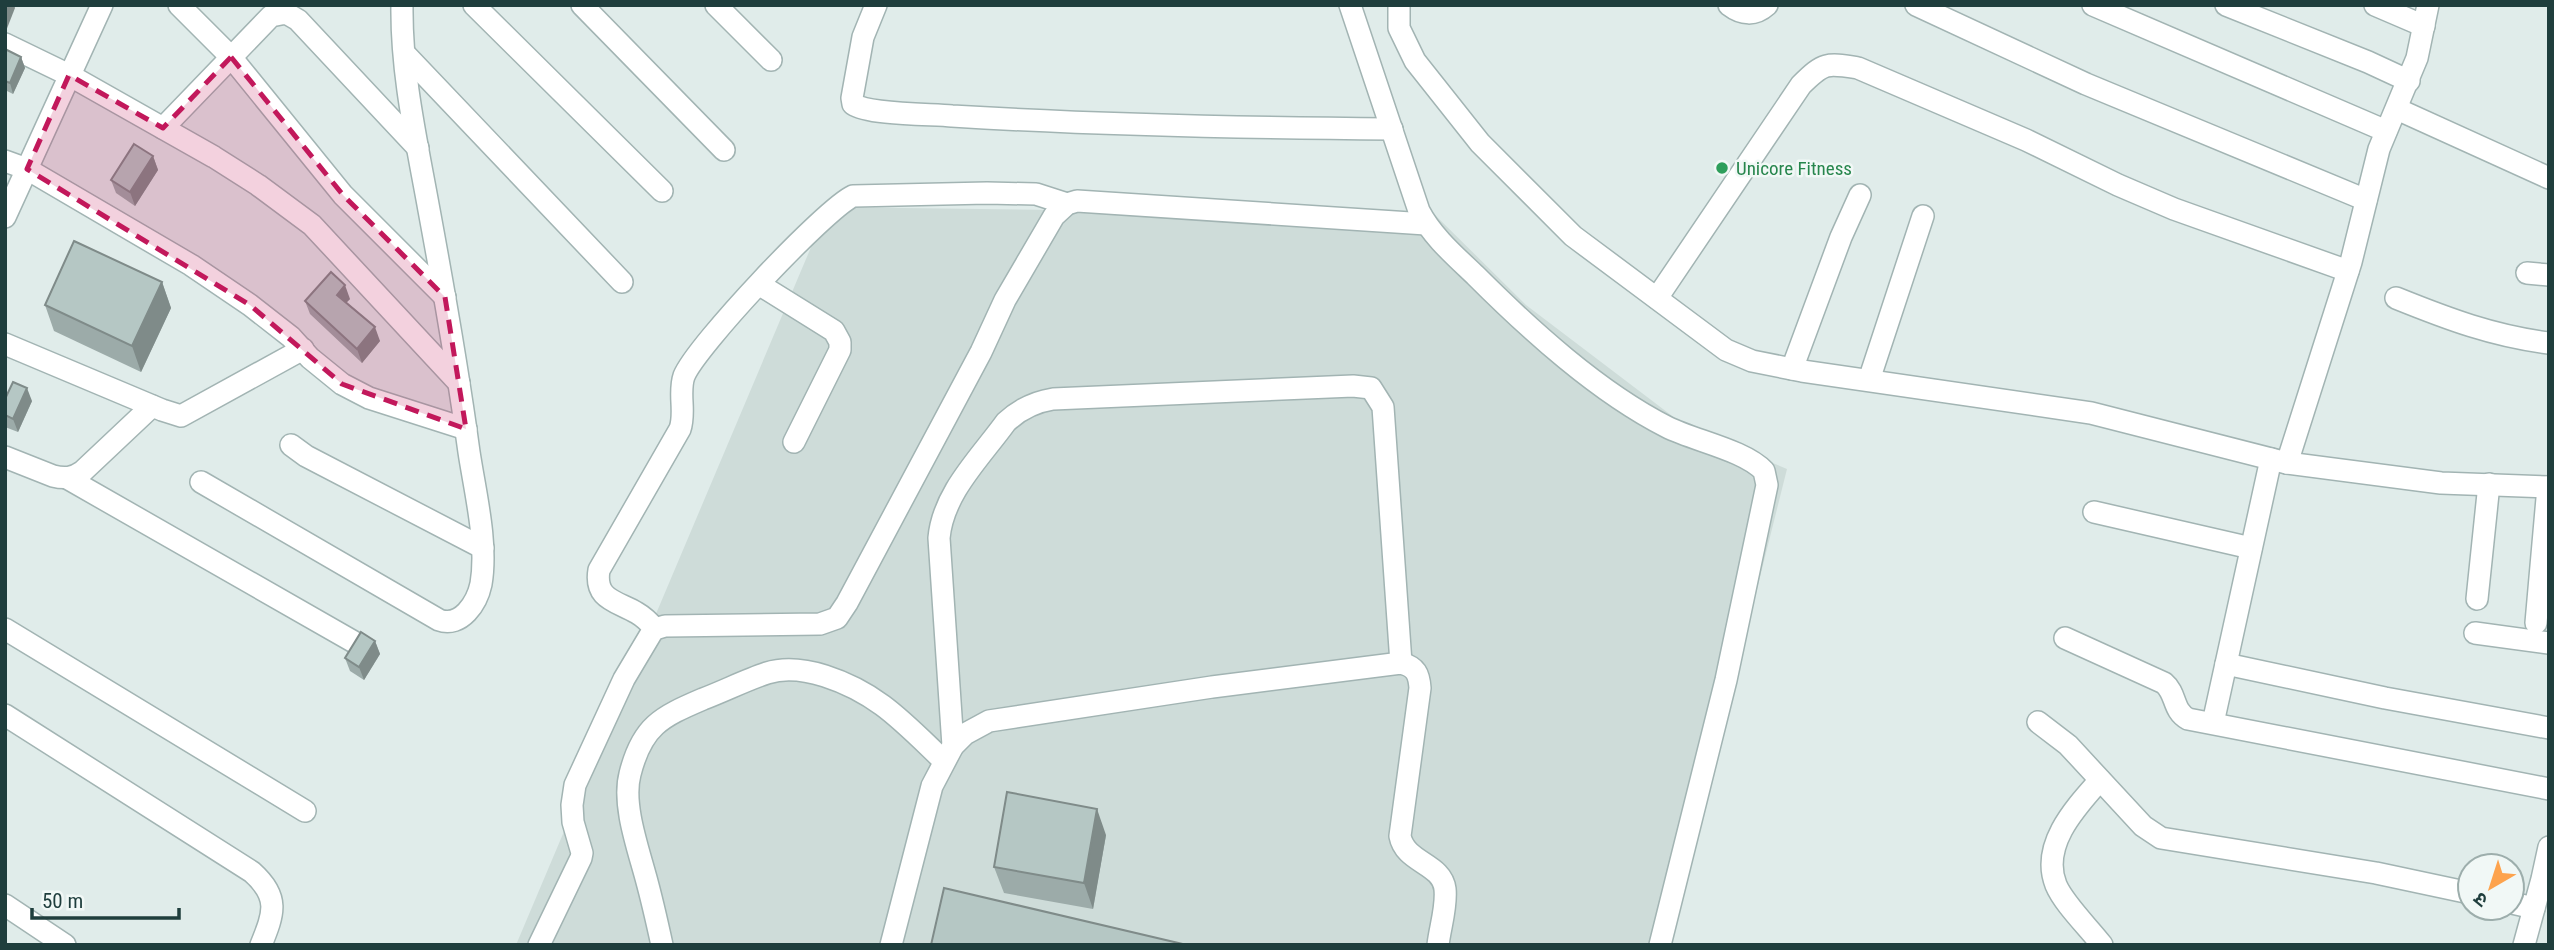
<svg xmlns="http://www.w3.org/2000/svg" width="2554" height="950" font-family="'Roboto Condensed','Noto Sans Devanagari',sans-serif">
  <style>
    .built { fill: #cedcd9 }
    .lines { fill: none; stroke-linecap: round; stroke-linejoin: round }
    .minor-casing { stroke: #a2b4b3; stroke-width: 24 }
    .minor { stroke: #fff; stroke-width: 21 }
    .wall { fill: #9caba9 }
    .shaded-wall { fill: #7f8b89 }
    .building { fill: #b5c7c4; stroke: #7f8b89; stroke-width: 2 }
    .marked { fill: #c2185b; fill-opacity: 0.2; stroke: #c2185b; stroke-width: 5; stroke-dasharray: 14 9; stroke-linejoin: round }
    .leisure-dot { fill: #2e9e5b; stroke: #f1f8f6; stroke-width: 2.5 }
    .labels { text-anchor: middle; stroke-width: 5; stroke-linejoin: round; paint-order: stroke }
    .leisure-label { font-size: 19px; fill: #27864d; stroke: #f1f8f6; text-anchor: start }
  </style>
  <rect width="100%" height="100%" fill="#e0ecea"/>
  <polygon class="built" points="828,207 1435,215 1526,305 1688,428 1787,469 1668,945 516,945"/>
  <g class="lines">
    <g class="minor-casing">
      <g id="minor">
        <polyline points="179,5 231,57 343,195 445,297"/>
        <polyline points="474,5 662,191"/>
        <polyline points="582,5 724,150"/>
        <polyline points="716,5 771,60"/>
        <path d="M 876,5 L 863,37 L 852,98 L 853,104 C 869,115 930,114 952,116 C 1099,125 1245,128 1392,129"/>
        <path d="M 1350,5 L 1419,211 C 1432,236 1454,255 1475,275 C 1530,330 1598,392 1667,427 C 1695,441 1744,450 1764,471 L 1767,485 L 1726,680 L 1660,945"/>
        <polyline points="1399,5 1399,28 1415,61 1480,143 1573,236 1726,350 1752,361 1802,371 2091,413 2287,463 2441,483 2549,487"/>
        <path d="M 1729,5 C 1742,15 1755,16 1767,5"/>
        <polyline points="1916,5 2086,84 2366,200"/>
        <polyline points="2093,5 2386,131"/>
        <polyline points="2226,5 2368,62 2409,81"/>
        <polyline points="2375,5 2424,26"/>
        <polyline points="5,44 69,75 214,157 258,185 312,225 459,383"/>
        <polyline points="405,54 622,282"/>
        <polyline points="2397,109 2549,178"/>
        <polyline points="163,128 271,16 286,13 298,20 418,148"/>
        <polyline points="5,161 27,169 191,265 250,305 291,337 310,358 342,384 369,398 466,429"/>
        <polyline points="5,217 102,5"/>
        <polyline points="2527,273 2549,275"/>
        <polyline points="760,285 834,331 840,342 840,350 794,442"/>
        <path d="M 1657,298 L 1801,85 C 1824,62 1827,63 1858,68 L 2026,140 L 2118,185 L 2174,209 L 2348,271"/>
        <path d="M 2396,298 C 2448,319 2493,336 2549,343"/>
        <polyline points="5,344 162,410 181,416 303,349"/>
        <polyline points="1792,369 1841,237 1860,195"/>
        <polyline points="1869,380 1923,216"/>
        <polyline points="291,445 306,456 483,548"/>
        <path d="M 5,457 L 53,476 C 65,479 73,478 83,471 L 152,406"/>
        <polyline points="2287,463 2351,262 2379,149 2417,58 2428,5"/>
        <polyline points="67,478 354,642"/>
        <path d="M 201,482 L 439,620 C 461,628 477,603 481,584 C 488,543 475,492 469,452 C 458,371 444,291 429,210 C 417,143 401,74 402,5"/>
        <polyline points="2094,512 2251,548"/>
        <polyline points="2477,599 2489,484"/>
        <polyline points="2536,623 2548,487"/>
        <polyline points="5,629 305,811"/>
        <path d="M 655,629 C 650,623 644,617 637,613 C 617,601 594,600 599,570 L 680,429 C 686,412 678,393 684,376 C 696,346 825,209 853,196 L 987,193 L 1036,194 L 1067,204"/>
        <polyline points="2475,633 2549,643"/>
        <path d="M 2065,638 L 2164,683 C 2177,694 2172,710 2188,719 L 2549,789"/>
        <polyline points="2226,664 2385,698 2549,728"/>
        <path d="M 5,715 L 252,872 C 280,897 274,913 261,945"/>
        <polyline points="2038,722 2068,745 2143,826 2161,838 2376,873 2470,893"/>
        <polyline points="2213,723 2271,459"/>
        <path d="M 953,746 L 939,538 C 943,493 980,458 1006,422 C 1020,409 1034,402 1053,399 L 1353,386 L 1371,388 L 1383,407 L 1401,663"/>
        <path d="M 2100,780 C 2076,807 2040,845 2056,885 C 2064,904 2089,928 2102,945"/>
        <polyline points="2512,903 2534,908"/>
        <polyline points="5,905 65,945"/>
        <polyline points="539,945 581,858 582,853 573,822 572,805 575,785 624,679 652,632 655,629 665,626 820,624 837,618 847,603 981,352 1005,300 1054,216 1067,204 1077,201 1426,224"/>
        <path d="M 662,945 C 657,922 652,900 646,878 C 638,848 622,804 630,774 C 642,726 661,717 703,699 C 724,691 746,680 767,673 C 786,667 806,670 825,676 C 878,693 904,723 944,761"/>
        <path d="M 891,945 L 932,786 L 953,746 L 965,734 L 989,721 L 1212,687 L 1401,663 C 1416,667 1419,674 1420,688 L 1400,836 C 1405,863 1442,863 1445,889 C 1447,907 1440,927 1438,945"/>
        <polyline points="2524,945 2542,879 2549,847"/>
      </g>
    </g>
    <use href="#minor" class="minor"/>
  </g>
  <g class="wall">
    <polygon points="5,49 21,57 25,68 13,94 5,90"/>
    <polygon points="153,156 158,170 135,206 116,193 111,180"/>
    <polygon points="162,282 171,308 141,372 54,331 45,305"/>
    <polygon points="350,299 346,303 380,341 362,363 310,314 305,301"/>
    <polygon points="5,399 32,401 18,432 5,427"/>
    <polygon points="375,641 380,654 364,680 350,671 345,658"/>
    <polygon points="1106,835 1093,909 1004,893 994,867"/>
  </g>
  <g class="shaded-wall">
    <polygon points="8,5 14,5 15,8 6,31 5,12"/>
    <polygon points="21,57 25,68 13,94 10,83"/>
    <polygon points="153,156 158,170 135,206 130,192"/>
    <polygon points="162,282 171,308 141,372 132,346"/>
    <polygon points="345,285 350,299 341,308 337,295"/>
    <polygon points="375,327 380,341 362,363 357,349"/>
    <polygon points="27,388 32,401 18,432 13,419"/>
    <polygon points="375,641 380,654 364,680 359,667"/>
    <polygon points="1097,809 1106,835 1093,909 1084,883"/>
  </g>
  <g class="building">
    <polygon points="5,49 21,57 10,83 5,81"/>
    <polygon points="134,144 153,156 130,192 111,180"/>
    <polygon points="74,241 162,282 132,346 45,305"/>
    <polygon points="331,272 345,285 337,295 375,327 357,349 305,301"/>
    <polygon points="13,382 27,388 13,419 5,415 5,399"/>
    <polygon points="361,632 375,641 359,667 345,658"/>
    <polygon points="1007,792 1097,809 1084,883 994,867"/>
    <polygon points="944,888 1187,945 931,945"/>
  </g>
  <path class="marked" d="M 231,57 L 343,195 L 445,297 L 466,429 L 342,384 L 250,305 L 27,169 L 69,75 L 163,128 Z"/>
  <circle class="leisure-dot" cx="1722" cy="168" r="7"/>
  <g class="labels">
    <g class="leisure-label">
      <text x="1736" y="175">Unicore Fitness</text>
    </g>
  </g>
  <rect width="2554" height="950" fill="none" stroke="#1f3e3d" stroke-width="14"/>
  <g transform="translate(2491 887) rotate(219)"><circle r="33" fill="#f1f8f6" stroke="#9daeac" stroke-width="2"/>
  <path d="M0-5L12 26L0 18L-12 26Z" fill="#fda34d"/>
  <text y="-10" font-size="19" font-weight="bold" text-anchor="middle" fill="#1f3e3d">उ</text>
  </g>
  <path d="M32 908v10h147v-10" fill="none" stroke="#1f3e3d" stroke-width="3.5"/>
  <text x="42" y="908" font-size="21" fill="#1f3e3d" stroke="#f1f8f6" stroke-width="5" paint-order="stroke">50 m</text>
</svg>
